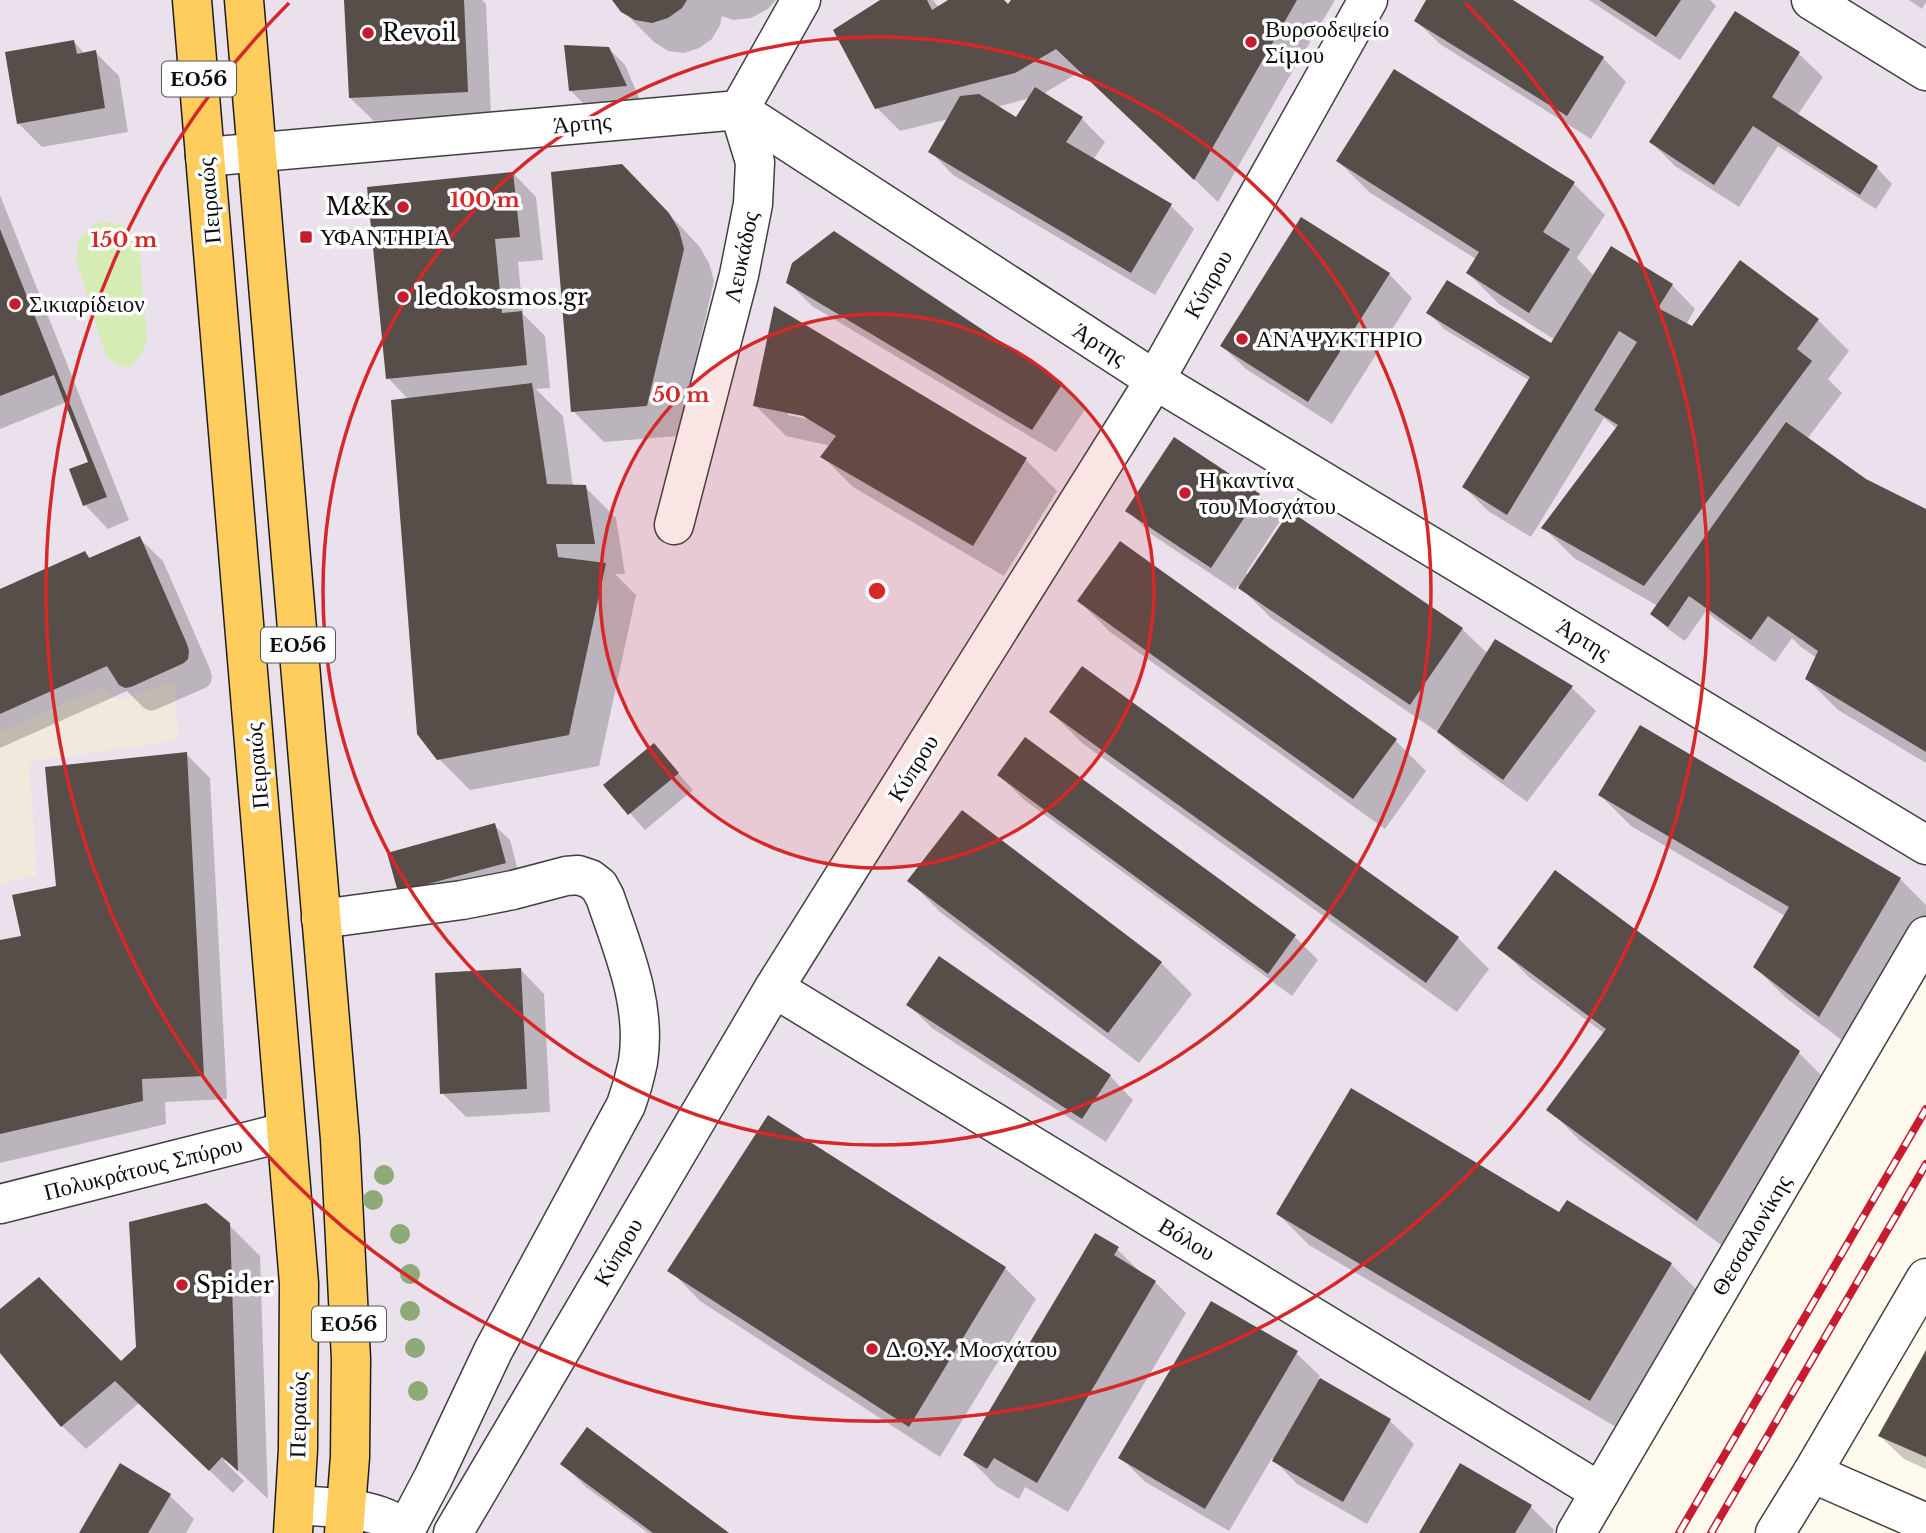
<svg xmlns="http://www.w3.org/2000/svg" width="1926" height="1533" font-family="'Libre Baskerville',serif">
  <style>
    .industrial { fill: #ebe1ed }
    .green { fill: #d5ecb4 }
    .plaza { fill: #f0e9dc }
    .shadow { fill: #0003; fill-rule: evenodd }
    .building { fill: #574d49 }
    .lines { fill: none; stroke-linecap: round; stroke-linejoin: round }
    .minor-casing { stroke: #404040; stroke-width: 41 }
    .major-casing { stroke: #1e1e1e; stroke-width: 41 }
    .minor { stroke: #fff; stroke-width: 38 }
    .major { stroke: #ffcd5d; stroke-width: 38 }
    .rail-casing { stroke: #c71c2f; stroke-width: 8 }
    .rail { stroke: #fff; stroke-width: 5; stroke-dasharray: 16; stroke-linecap: butt }
    .tree { fill: #8daa78 }
    .ring { fill: none; stroke: #d62828; stroke-width: 3.5 }
    .poi-dot { fill: #c71c2f; stroke: #fff; stroke-width: 2.5 }
    .labels { text-anchor: middle; stroke-width: 7; stroke-linejoin: round; paint-order: stroke }
    .shield { fill: #fff; stroke: #565656; stroke-width: 2 }
    .shield-label { font-size: 21px; font-weight: bold; fill: #0d0d0d }
    .poi-label { font-size: 23px; fill: #0d0d0d; stroke: #fff; text-anchor: start }
    .street-label { font-size: 23px; fill: #0d0d0d; stroke: #fff }
    .centre { fill: #d62828; stroke: #fff; stroke-width: 3.5 }
    .ring-label { font-size: 21px; text-anchor: middle; font-weight: bold; fill: #d62828; stroke: #fff; stroke-width: 7; stroke-linejoin: round; paint-order: stroke }
  </style>
  <rect width="100%" height="100%" fill="#fffaed"/>
  <polygon class="industrial" points="0,0 1926,0 1926,945 1581,1533 0,1533"/>
  <path class="green" d="M 101,222 C 123,221 132,228 139,248 L 147,342 L 135,363 L 128,367 L 121,367 L 107,357 L 102,344 L 76,259 L 79,239 L 92,226 Z"/>
  <polygon class="plaza" points="175,682 178,740 29,762 37,875 0,884 0,732 103,687 118,700"/>
  <g class="shadow">
    <polygon points="346,0 482,0 486,4 491,115 374,121 350,98"/>
    <polygon points="614,0 776,0 768,9 751,18 733,20 722,16 720,25 712,39 699,48 684,53 668,51 654,42 622,10"/>
    <path d="M 884,0 L 933,0 L 939,8 L 952,0 L 1003,0 L 1009,6 L 1013,0 L 1335,0 L 1285,84 L 1218,202 L 1081,71 L 1043,94 L 1082,119 L 1105,142 L 1093,160 L 1171,206 L 1194,229 L 1155,295 L 953,175 L 930,151 L 949,119 L 900,131 L 876,107 ZM 1030,98 L 1017,119 L 997,107 Z"/>
    <polygon points="1428,0 1509,0 1603,58 1626,82 1591,139 1440,44 1416,21"/>
    <polygon points="1589,0 1710,0 1716,6 1680,60"/>
    <polygon points="1909,0 1926,0 1926,2 1922,9"/>
    <polygon points="1736,13 1799,54 1823,77 1797,116 1877,168 1892,184 1876,209 1778,146 1739,207 1675,166 1651,142"/>
    <polygon points="74,42 85,54 95,52 119,76 128,132 42,147 18,123"/>
    <polygon points="609,49 625,65 641,102 586,106 570,90"/>
    <polygon points="1338,161 1574,184 1605,215 1577,258 1594,276 1672,285 1695,309 1686,325 1692,328 1818,320 1849,351 1828,379 1842,393 1807,439 1865,480 1926,511 1926,763 1838,710 1807,679 1817,658 1801,647 1792,638 1775,662 1715,619 1706,611 1685,641 1668,629 1652,613 1658,606 1574,558 1544,528 1617,429 1604,418 1531,537 1488,511 1464,487 1530,381 1444,329 1429,313 1551,345 1555,340 1499,304 1468,273 1476,259 1369,192"/>
    <polygon points="513,173 536,197 543,260 518,262 523,314 545,336 550,388 536,389 563,416 573,486 585,487 616,518 625,574 615,574 636,595 599,766 470,790 439,759 409,400 388,378"/>
    <polygon points="0,195 129,520 108,529 85,505 91,463 67,402 0,429"/>
    <polygon points="653,197 699,246 709,263 714,281 678,436 604,442 573,411"/>
    <polygon points="1389,274 1412,298 1332,424 1246,369 1222,346"/>
    <polygon points="788,282 1062,384 1086,408 1056,452 812,306"/>
    <path d="M 776,308 L 1026,460 L 1057,491 L 1004,576 L 853,487 L 823,457 L 831,446 L 786,436 L 755,405 ZM 788,411 L 812,416 L 812,420 L 788,415 Z"/>
    <polygon points="1258,495 1282,518 1246,573 1249,575 1462,629 1488,654 1496,641 1572,688 1596,711 1527,802 1463,755 1442,735 1271,618 1238,585 1235,590 1151,534 1127,510"/>
    <polygon points="139,538 163,561 210,669 212,676 211,683 207,687 155,710 150,711 144,708 127,691 0,748 0,591 85,553 91,559"/>
    <polygon points="1079,601 1395,740 1426,771 1385,829 1110,632"/>
    <polygon points="1051,712 1458,938 1489,969 1457,1012 1082,743"/>
    <polygon points="1026,739 1295,937 1318,960 1292,996 1023,799 999,775"/>
    <polygon points="654,746 693,790 645,830 606,786"/>
    <polygon points="186,754 210,778 227,1099 165,1102 166,1124 0,1163 0,942 23,937 58,887"/>
    <polygon points="1600,795 1900,879 1926,905 1926,918 1851,1047 1786,998 1755,967 1785,916 1631,826"/>
    <polygon points="494,825 510,840 520,878 415,907 390,854"/>
    <polygon points="910,881 1161,963 1192,994 1139,1063 940,912"/>
    <polygon points="1499,947 1799,1053 1829,1083 1728,1250 1579,1140 1549,1109 1605,1034 1530,978"/>
    <polygon points="521,970 544,994 550,1112 466,1117 442,1093"/>
    <polygon points="908,1004 1110,1076 1133,1100 1106,1142 932,1028"/>
    <polygon points="769,1117 1005,1268 1036,1299 940,1457 700,1301 670,1270"/>
    <polygon points="1567,1203 1671,1264 1702,1295 1621,1430 1309,1245 1278,1214 1560,1215"/>
    <polygon points="229,1225 260,1256 268,1499 226,1459 224,1461 244,1481 233,1493 139,1403 86,1449 62,1426 0,1350 0,1312 121,1363 138,1347"/>
    <polygon points="1117,1249 1144,1276 1155,1282 1186,1313 1068,1512 1025,1487 1019,1499 996,1486 966,1455"/>
    <polygon points="1296,1353 1320,1376 1318,1379 1390,1421 1414,1444 1367,1524 1297,1484 1272,1458 1229,1531 1144,1481 1121,1458"/>
    <polygon points="1926,1353 1926,1469 1904,1459 1880,1436"/>
    <polygon points="562,1463 726,1533 648,1533 586,1487"/>
    <polygon points="121,1466 170,1496 194,1519 186,1533 81,1533"/>
    <polygon points="1531,1507 1554,1530 1553,1533 1421,1533"/>
  </g>
  <g class="building">
    <polygon points="344,0 464,0 468,92 349,98"/>
    <polygon points="612,0 687,0 682,8 668,18 652,23 635,20 621,12"/>
    <polygon points="880,0 927,0 932,10 948,0 1004,0 1008,4 1011,0 1297,0 1194,180 1056,49 1015,73 875,109 833,30"/>
    <polygon points="1426,0 1513,0 1604,57 1567,116 1414,21"/>
    <polygon points="1599,0 1681,0 1656,37"/>
    <polygon points="1735,11 1800,52 1772,97 1878,166 1860,195 1753,126 1714,185 1649,142"/>
    <polygon points="74,40 77,54 96,50 105,108 17,124 5,52"/>
    <polygon points="564,45 609,47 627,86 569,91"/>
    <polygon points="1394,69 1575,182 1543,232 1570,249 1529,313 1466,273 1479,252 1336,161"/>
    <polygon points="1035,87 1083,117 1066,142 1172,204 1131,273 928,152 960,96 979,94 1016,117"/>
    <polygon points="622,164 669,213 679,230 684,249 647,406 571,412 551,172"/>
    <polygon points="513,172 520,237 495,239 502,313 522,311 527,365 386,379 367,187"/>
    <polygon points="1301,217 1390,273 1308,402 1220,346"/>
    <polygon points="0,229 107,497 83,506 69,469 88,462 54,375 0,396"/>
    <polygon points="834,231 1063,383 1032,430 786,283 792,263"/>
    <polygon points="1611,246 1673,284 1658,308 1692,326 1740,260 1819,319 1797,349 1812,361 1644,586 1541,528 1618,425 1594,410 1637,342 1619,331 1507,515 1462,487 1530,377 1426,313 1447,280 1551,343"/>
    <polygon points="774,306 1027,458 973,546 820,457 836,436 803,416 753,406"/>
    <polygon points="532,383 547,484 586,485 595,544 556,544 558,557 606,563 569,735 437,760 417,734 391,400"/>
    <polygon points="1786,422 1866,479 1926,509 1926,752 1805,679 1818,651 1768,616 1751,640 1689,596 1668,627 1650,614"/>
    <polygon points="1174,437 1260,494 1211,568 1125,511"/>
    <polygon points="1290,511 1463,628 1410,705 1238,588"/>
    <polygon points="140,536 187,644 189,651 188,659 184,663 131,687 125,688 119,685 107,666 0,714 0,589 85,551 89,558"/>
    <polygon points="1120,541 1397,739 1353,799 1077,601"/>
    <polygon points="1495,639 1573,686 1503,780 1437,732"/>
    <polygon points="1082,666 1459,937 1426,983 1049,712"/>
    <polygon points="1640,725 1901,878 1819,1017 1753,967 1789,907 1598,795"/>
    <polygon points="1025,737 1296,935 1268,974 997,775"/>
    <polygon points="654,743 679,773 628,815 603,785"/>
    <polygon points="187,752 204,1076 142,1079 143,1101 0,1134 0,940 21,936 12,895 56,886 45,767"/>
    <polygon points="962,810 1162,962 1108,1033 907,881"/>
    <polygon points="495,823 506,863 398,892 387,853"/>
    <polygon points="1555,870 1800,1051 1697,1221 1546,1110 1606,1029 1497,948"/>
    <polygon points="939,956 1111,1075 1082,1119 906,1005"/>
    <polygon points="521,968 527,1089 440,1094 435,973"/>
    <polygon points="1351,1088 1559,1212 1567,1200 1672,1263 1590,1401 1276,1214"/>
    <polygon points="768,1115 1006,1267 909,1427 667,1271"/>
    <polygon points="206,1203 230,1223 238,1471 222,1457 209,1471 115,1381 61,1427 0,1353 0,1309 39,1277 121,1361 136,1347 129,1222"/>
    <polygon points="1095,1233 1119,1247 1114,1255 1156,1281 1037,1483 994,1458 987,1469 963,1455"/>
    <polygon points="1211,1301 1298,1351 1205,1509 1118,1458"/>
    <polygon points="1926,1350 1926,1457 1878,1436"/>
    <polygon points="1320,1378 1391,1419 1343,1502 1272,1461"/>
    <polygon points="587,1427 729,1533 653,1533 560,1464"/>
    <polygon points="120,1463 171,1494 148,1533 79,1533"/>
    <polygon points="1460,1463 1532,1505 1515,1533 1419,1533"/>
  </g>
  <g class="lines">
    <g class="minor-casing">
      <g id="minor">
        <polyline points="1811,0 1926,71"/>
        <polyline points="205,157 739,110 1155,380 1926,845"/>
        <polyline points="674,525 739,275 753,204 755,162 739,110 801,0"/>
        <path d="M 321,919 L 462,900 L 513,890 L 566,876 L 578,875 L 590,879 L 599,886 L 605,897 C 623,950 647,1005 638,1062 C 635,1077 631,1091 626,1105 L 493,1351 L 433,1478 L 405,1531"/>
        <polyline points="774,988 1600,1492"/>
        <polyline points="0,1204 285,1132"/>
        <polyline points="1812,1473 1926,1523"/>
        <path d="M 296,1505 C 330,1508 383,1506 407,1533"/>
        <polyline points="453,1533 774,988 1155,380 1368,0"/>
        <polyline points="1576,1533 1926,936"/>
        <polyline points="1775,1533 1812,1473 1926,1278"/>
      </g>
    </g>
    <g class="major-casing">
      <g id="major">
        <polyline points="192,0 299,1283 298,1449 293,1533"/>
        <polyline points="244,0 340,1139 351,1359 350,1457 344,1533"/>
      </g>
    </g>
    <use href="#minor" class="minor"/>
    <use href="#major" class="major"/>
    <g class="rail-casing">
      <g id="rail">
        <polyline points="1679,1533 1926,1109"/>
        <polyline points="1711,1533 1926,1164"/>
      </g>
    </g>
    <use href="#rail" class="rail"/>
  </g>
  <g class="tree">
    <circle cx="384" cy="1175" r="10"/>
    <circle cx="373" cy="1200" r="10"/>
    <circle cx="400" cy="1234" r="10"/>
    <circle cx="410" cy="1274" r="10"/>
    <circle cx="410" cy="1311" r="10"/>
    <circle cx="415" cy="1348" r="10"/>
    <circle cx="418" cy="1391" r="10"/>
  </g>
  <circle cx="877" cy="591" r="277" fill="#d62828" fill-opacity=".12"/>
  <g class="ring">
    <circle cx="877" cy="591" r="277"/>
    <circle cx="877" cy="591" r="554"/>
    <path d="M1465 3A831 831 0 1 1 289 3"/>
  </g>
  <g class="poi-dot">
    <circle cx="368" cy="33" r="7"/>
    <circle cx="1251" cy="42" r="7"/>
    <circle cx="403" cy="207" r="7"/>
    <rect x="299" y="230" width="14" height="14" rx="3.5"/>
    <circle cx="403" cy="297" r="7"/>
    <circle cx="15" cy="304" r="7"/>
    <circle cx="1242" cy="339" r="7"/>
    <circle cx="1185" cy="493" r="7"/>
    <circle cx="182" cy="1285" r="7"/>
    <circle cx="872" cy="1349" r="7"/>
  </g>
  <g class="labels">
    <g class="shield">
      <rect x="162" y="61.5" width="74" height="35" rx="5"/>
      <rect x="261" y="627.5" width="74" height="35" rx="5"/>
      <rect x="312" y="1306.5" width="74" height="35" rx="5"/>
    </g>
    <g class="shield-label">
      <text x="199" y="86">ΕΟ56</text>
      <text x="298" y="652">ΕΟ56</text>
      <text x="349" y="1331">ΕΟ56</text>
    </g>
    <g class="poi-label">
      <text x="1265" y="37">Βυρσοδεψείο<tspan x="1265" dy="26">Σίμου</tspan></text>
      <text x="382" y="41">Revoil</text>
      <text x="389" y="215" text-anchor="end">M&amp;K</text>
      <text x="320" y="245">ΥΦΑΝΤΗΡΙΑ</text>
      <text x="417" y="305">ledokosmos.gr</text>
      <text x="29" y="312">Σικιαρίδειον</text>
      <text x="1256" y="347">ΑΝΑΨΥΚΤΗΡΙΟ</text>
      <text x="1199" y="488">Η καντίνα<tspan x="1199" dy="26">του Μοσχάτου</tspan></text>
      <text x="196" y="1293">Spider</text>
      <text x="886" y="1357">Δ.Ο.Υ. Μοσχάτου</text>
    </g>
    <g class="street-label">
      <text transform="translate(582 123) rotate(-5)" y="8">Άρτης</text>
      <text transform="translate(209 201) rotate(-95)" y="8">Πειραιώς</text>
      <text transform="translate(741 257) rotate(-78)" y="8">Λευκάδος</text>
      <text transform="translate(1208 284) rotate(-61)" y="8">Κύπρου</text>
      <text transform="translate(1100 344) rotate(33)" y="8">Άρτης</text>
      <text transform="translate(1584 639) rotate(31)" y="8">Άρτης</text>
      <text transform="translate(257 766) rotate(-95)" y="8">Πειραιώς</text>
      <text transform="translate(913 768) rotate(-58)" y="8">Κύπρου</text>
      <text transform="translate(143 1168) rotate(-14)" y="8">Πολυκράτους Σπύρου</text>
      <text transform="translate(1751 1235) rotate(-60)" y="8">Θεσσαλονίκης</text>
      <text transform="translate(1187 1239) rotate(31)" y="8">Βόλου</text>
      <text transform="translate(618 1252) rotate(-60)" y="8">Κύπρου</text>
      <text transform="translate(298 1415) rotate(-89)" y="8">Πειραιώς</text>
    </g>
  </g>
  <circle cx="877" cy="591" r="10" class="centre"/>
  <g class="ring-label">
    <text x="485" y="207">100 m</text>
    <text x="124" y="247">150 m</text>
    <text x="681" y="402">50 m</text>
  </g>
</svg>
